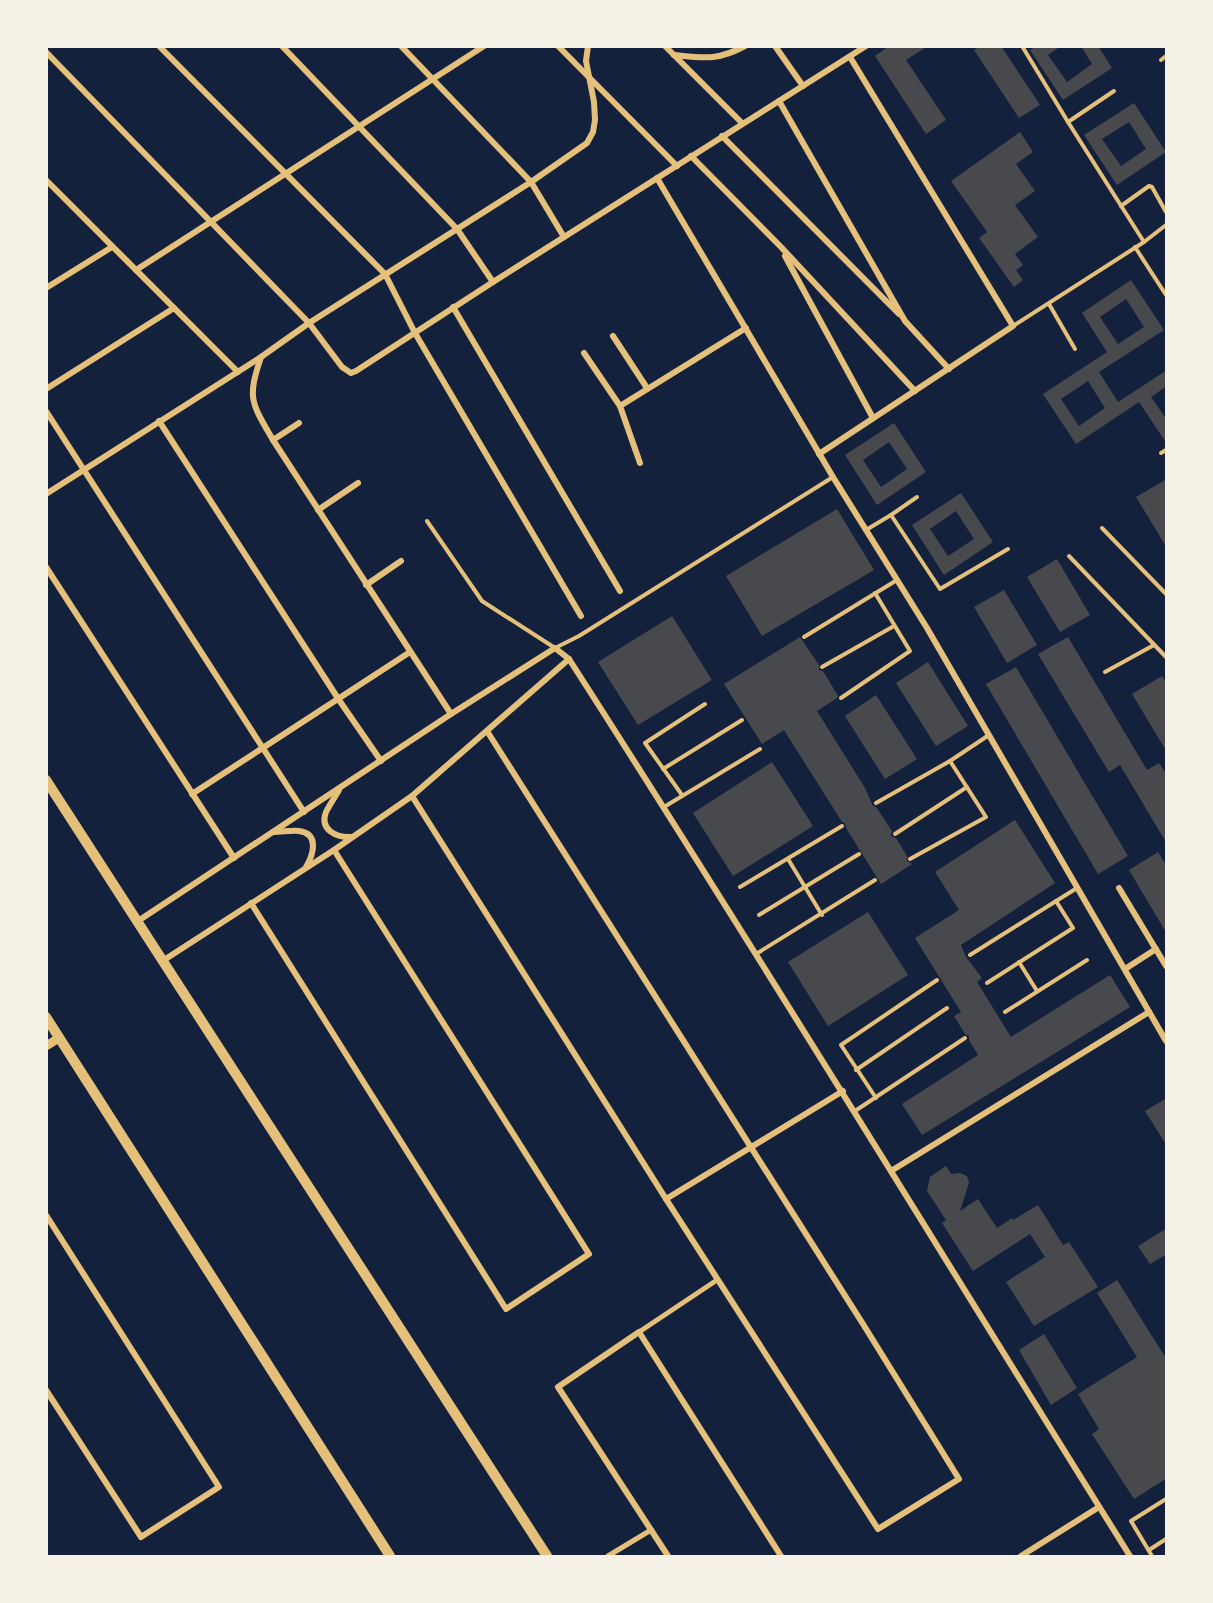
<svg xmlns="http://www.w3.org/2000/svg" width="1213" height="1603" font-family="Manrope,sans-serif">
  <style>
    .building { fill: #48494c; fill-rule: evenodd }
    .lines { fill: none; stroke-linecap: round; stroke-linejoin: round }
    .service { stroke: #e5c07b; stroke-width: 4 }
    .pedestrian { stroke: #e5c07b; stroke-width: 5 }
    .minor { stroke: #e5c07b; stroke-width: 6 }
    .tertiary { stroke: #e5c07b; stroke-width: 9 }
    .primary { stroke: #e5c07b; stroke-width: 10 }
  </style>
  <rect width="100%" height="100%" fill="#14213d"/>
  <g class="building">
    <polygon points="889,46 928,46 906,60 946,120 926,134 875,56"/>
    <polygon points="980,46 1001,46 1040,105 1019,118 974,50"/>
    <polygon points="1037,46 1061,46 1048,55 1067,82 1092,64 1081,46 1098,46 1112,68 1063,100 1030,50"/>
    <path d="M 1134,103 L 1166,152 L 1117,185 L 1084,135 ZM 1129,122 L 1146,149 L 1121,166 L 1102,139 Z"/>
    <polygon points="1020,132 1033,152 1016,164 1035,191 1015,205 1038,237 1015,254 1023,265 1016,270 1023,280 1014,287 979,238 987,232 951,181"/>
    <path d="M 1131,280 L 1164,330 L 1099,372 L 1118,402 L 1167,370 L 1167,386 L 1151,397 L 1167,420 L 1167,444 L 1139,402 L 1076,444 L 1043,394 L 1107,352 L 1082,313 ZM 1126,299 L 1144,327 L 1118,344 L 1100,317 ZM 1088,381 L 1105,408 L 1079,426 L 1061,399 Z"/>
    <path d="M 894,423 L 926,472 L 877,505 L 845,455 ZM 889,442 L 907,469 L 881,487 L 863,460 Z"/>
    <polygon points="1167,479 1167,548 1136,497"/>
    <path d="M 961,493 L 993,542 L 944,575 L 912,525 ZM 956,511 L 974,539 L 948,556 L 930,529 Z"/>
    <polygon points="837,509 874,570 762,636 726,576"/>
    <polygon points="1057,559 1090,615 1060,632 1027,577"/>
    <polygon points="1004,590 1037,645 1007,663 974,607"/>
    <polygon points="672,616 712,680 638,725 598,662"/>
    <polygon points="800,637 819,665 819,670 823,671 838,696 837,698 817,711 865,788 873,806 876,807 892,831 891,836 896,838 907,856 907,861 912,864 881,884 846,828 845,823 842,822 784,730 762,744 724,684"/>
    <polygon points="1068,637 1147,770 1159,763 1167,775 1167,844 1120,765 1109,772 1038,654"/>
    <polygon points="928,662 968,726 936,746 896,683"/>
    <polygon points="1016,667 1128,856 1098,874 986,684"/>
    <polygon points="1162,676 1167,684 1167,752 1132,694"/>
    <polygon points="876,695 917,759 885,779 845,716"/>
    <polygon points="772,762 813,826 733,876 693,813"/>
    <polygon points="1015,820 1055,883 961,945 966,957 982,978 977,982 1011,1037 1110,975 1130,1007 922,1135 902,1104 978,1055 969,1040 969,1036 965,1034 954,1016 961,1012 915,938 959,910 935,872"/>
    <polygon points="1158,852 1167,866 1167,934 1129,870"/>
    <polygon points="868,912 908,975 828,1026 788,962"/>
    <polygon points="1167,1098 1167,1146 1145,1111"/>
    <polygon points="946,1166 951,1174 960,1173 967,1176 969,1183 960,1211 978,1199 997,1228 1012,1218 1013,1220 1038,1205 1063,1245 1069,1242 1098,1287 1034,1326 1006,1282 1045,1257 1030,1234 973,1271 942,1223 946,1220 927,1191 930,1177"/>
    <polygon points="1167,1228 1167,1254 1150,1264 1138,1246"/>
    <polygon points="1117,1280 1167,1360 1167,1478 1134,1499 1092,1434 1099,1429 1078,1394 1137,1357 1097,1293"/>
    <polygon points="1044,1334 1077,1388 1051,1405 1019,1350"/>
  </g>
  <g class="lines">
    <g class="service">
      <polyline points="1022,46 1068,122 1144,242"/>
      <polyline points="1161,60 1166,56"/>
      <polyline points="1068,122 1114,91"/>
      <polyline points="1121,206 1149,186 1152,187 1166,212"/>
      <polyline points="1135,247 1166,295"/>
      <polyline points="1049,304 1075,349"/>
      <polyline points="1013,326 1144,242 1166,225"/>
      <polyline points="1161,453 1166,450"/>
      <polyline points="917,497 891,515 940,589 1008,549"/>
      <polyline points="427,521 482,601 555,648 579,636 833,477"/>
      <polyline points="1102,528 1166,594"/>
      <polyline points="866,530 891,515"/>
      <polyline points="1069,556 1166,657"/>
      <polyline points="804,637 897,580"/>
      <polyline points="822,667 894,626"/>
      <polyline points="1105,672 1154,645"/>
      <polyline points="841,698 910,651 875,593"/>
      <polyline points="663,769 742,720"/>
      <polyline points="682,795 645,743 705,704"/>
      <polyline points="876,803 950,761 989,735"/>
      <polyline points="664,807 760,749"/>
      <polyline points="895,834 967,787"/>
      <polyline points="788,859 822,915"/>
      <polyline points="910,859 986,817 950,761"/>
      <polyline points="740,887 842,826"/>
      <polyline points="759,915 859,854"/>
      <polyline points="756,954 875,880"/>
      <polyline points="970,955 1077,888"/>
      <polyline points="1019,962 1037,991"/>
      <polyline points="987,983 1073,928 1056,901"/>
      <polyline points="1005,1012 1087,960"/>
      <polyline points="856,1070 947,1008"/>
      <polyline points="876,1098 841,1045 937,980"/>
      <polyline points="855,1111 965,1038"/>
      <polyline points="1149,1550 1166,1539"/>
      <polyline points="1152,1556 1131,1521 1166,1499"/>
    </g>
    <g class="pedestrian">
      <polyline points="639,1332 717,1280"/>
      <polyline points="608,1556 651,1530"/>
    </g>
    <g class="minor">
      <polyline points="159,46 385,274 415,333 581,616"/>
      <polyline points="282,46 457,229 493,282"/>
      <polyline points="401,46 531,182 564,237"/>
      <polyline points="558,46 677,166"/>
      <polyline points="665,46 742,123"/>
      <polyline points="775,46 803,86"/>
      <polyline points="46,52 309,323 342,367 351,373 356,371 493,282 866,46"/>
      <path d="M 674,55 C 704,58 717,61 745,46"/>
      <polyline points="779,101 905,321 949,369"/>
      <polyline points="722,136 899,314"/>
      <polyline points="691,156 781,247 915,391"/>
      <polyline points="657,178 833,477 927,628 1166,1041"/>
      <polyline points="46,180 238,372"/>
      <polyline points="785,256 873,418"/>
      <polyline points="136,270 484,46"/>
      <polyline points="46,288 112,247"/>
      <polyline points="453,307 620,591"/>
      <polyline points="613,336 647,388"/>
      <polyline points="584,353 620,406"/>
      <path d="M 261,357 C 247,399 251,402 273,440 L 451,714"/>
      <polyline points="46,389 174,308"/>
      <polyline points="46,411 304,812"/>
      <polyline points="159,421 339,700 381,761"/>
      <polyline points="273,440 299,423"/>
      <polyline points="819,454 1013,326 850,57"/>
      <polyline points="640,463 620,406 746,328"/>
      <polyline points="46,494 261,357 309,323 531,182 587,143 593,132 595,120 594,102 586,61 588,46"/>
      <polyline points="318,510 358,483"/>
      <polyline points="46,567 234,858"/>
      <polyline points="366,585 401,561"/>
      <path d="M 339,790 C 335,797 330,804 326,812 C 319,830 337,838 352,837"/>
      <polyline points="192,794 410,652"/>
      <polyline points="412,796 666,1199 878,1529 959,1479 863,1324 487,731"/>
      <path d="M 274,832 C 282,832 292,830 299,831 C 320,834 313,855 306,867"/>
      <polyline points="1119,888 1166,966"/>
      <polyline points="251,903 506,1309 589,1254 334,850"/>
      <path d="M 138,921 L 451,714 L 555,648 L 569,659 C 760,956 943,1257 1130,1556"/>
      <polyline points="164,960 334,850 412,796 569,659"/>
      <polyline points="1125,969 1156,949"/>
      <polyline points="891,1171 1149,1012"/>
      <polyline points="666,1199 843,1091"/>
      <polyline points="46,1215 219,1487 141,1537 46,1390"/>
      <polyline points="668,1556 558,1387 639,1332 781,1556"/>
      <polyline points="1021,1556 1099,1507"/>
    </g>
    <polyline class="tertiary" points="46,1046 59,1038"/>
    <g class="primary">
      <polyline points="46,780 547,1556"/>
      <polyline points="46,1017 390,1556"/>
    </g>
  </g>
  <rect width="1213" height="1603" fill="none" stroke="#f6f1e7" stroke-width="96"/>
</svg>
